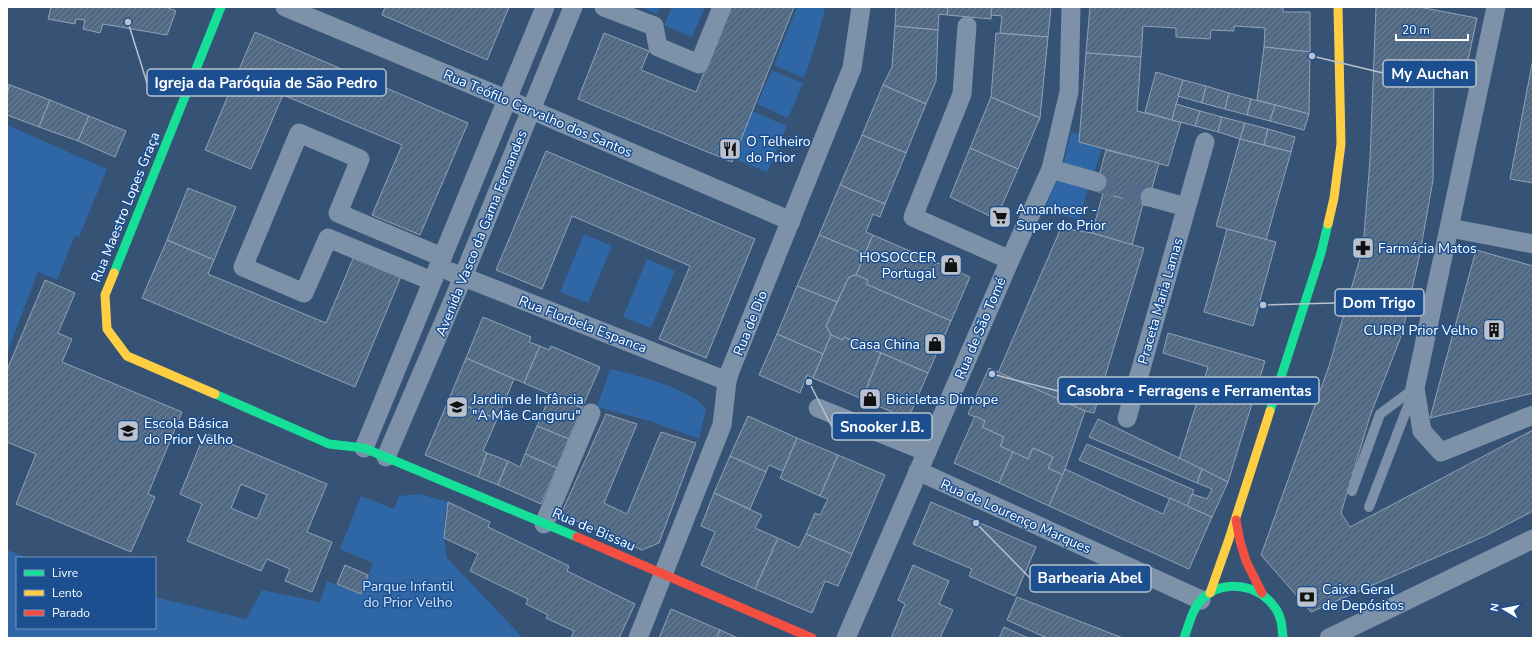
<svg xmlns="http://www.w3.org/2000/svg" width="1540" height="645" font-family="'Nunito Sans',sans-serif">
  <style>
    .green { fill: #2f66a5 }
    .building { fill: url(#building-hatch); stroke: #92a2b6; fill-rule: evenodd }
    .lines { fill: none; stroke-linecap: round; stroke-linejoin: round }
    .street-tunnel { stroke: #546c89; stroke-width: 19; stroke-dasharray: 19 10; stroke-linecap: butt }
    .lane { stroke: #7d92a8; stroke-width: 10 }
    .street { stroke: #7d92a8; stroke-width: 19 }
    .fast { stroke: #16e098; stroke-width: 9 }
    .slow { stroke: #ffcf43; stroke-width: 9 }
    .jam { stroke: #f24e42; stroke-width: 9 }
    .labels { text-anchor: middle; stroke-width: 3; stroke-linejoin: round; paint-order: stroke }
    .street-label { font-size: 14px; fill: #fff; stroke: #1b4f8f }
    .poi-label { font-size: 14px; fill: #fff; stroke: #1b4f8f; text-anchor: start }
    .park-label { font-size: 14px; fill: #cfe3fa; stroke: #1b4f8f }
    .leader { fill: none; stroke: #b9c2ce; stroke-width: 1.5 }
    .callout-dot { fill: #b9c2ce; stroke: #1b4f8f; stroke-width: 1.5 }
    .callout { fill: #1b4f8f; stroke: #b9c2ce; stroke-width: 1.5 }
    .callout-label { font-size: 15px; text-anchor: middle; font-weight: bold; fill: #fff }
  </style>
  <defs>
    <pattern id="building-hatch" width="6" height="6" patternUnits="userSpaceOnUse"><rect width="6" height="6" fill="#526984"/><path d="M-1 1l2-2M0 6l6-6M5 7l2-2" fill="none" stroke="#6c8096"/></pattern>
  </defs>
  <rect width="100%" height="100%" fill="#365274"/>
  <g class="green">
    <polygon points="641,7 660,7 657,14"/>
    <polygon points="672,7 705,7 692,37 664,25"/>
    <polygon points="797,7 825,8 817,40 804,78 774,65"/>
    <polygon points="772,70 803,83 788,118 757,104"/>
    <polygon points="742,107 787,126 767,172 724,155"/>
    <polygon points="7,125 107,169 79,237 75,236 57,280 38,272 7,353"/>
    <polygon points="1071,132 1104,140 1094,174 1063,166"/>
    <polygon points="1056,175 1089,185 1079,220 1046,209"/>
    <polygon points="584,234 612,246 588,303 560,292"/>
    <polygon points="647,259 675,271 651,328 623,317"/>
    <path d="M 610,369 C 637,376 689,387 706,409 L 699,439 L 650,421 L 597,407 Z"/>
    <polygon points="420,494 448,502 445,514 444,538 447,558 523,638 7,638 7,550 28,558 17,558 17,628 155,628 155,597 246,619 262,590 320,602 327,581 361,594 373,563 340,549 361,496 394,509 399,496"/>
  </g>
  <g class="building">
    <polygon points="51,7 166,7 176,11 167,35 103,24 100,33 83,29 85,20 76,19 75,24 48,19"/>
    <polygon points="385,7 509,7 487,60 382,15"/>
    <polygon points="731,7 794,7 732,162 578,99 604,33 649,51 641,70 696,92"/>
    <polygon points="896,7 948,7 947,15 939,14 938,30 895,26"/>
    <polygon points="948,7 992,7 991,19 947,15"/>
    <polygon points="992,7 1051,7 1048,37 1000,33 1002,16 991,15"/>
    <polygon points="1090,7 1283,7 1283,12 1310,12 1310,52 1264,47 1265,28 1234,26 1234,31 1211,30 1210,39 1176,37 1176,28 1143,26 1141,57 1086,53"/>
    <polygon points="1376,7 1419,7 1477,18 1467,65 1434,60 1433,180 1420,253 1402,334 1370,416 1341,513 1350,527 1533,430 1533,511 1485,536 1311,612 1261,555 1329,366 1363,248 1370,160"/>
    <polygon points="895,26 938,30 936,81 926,104 883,85 892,67"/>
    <polygon points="255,32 468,123 420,235 372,215 402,145 283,95 251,169 205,150"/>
    <polygon points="996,33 1048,37 1040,118 991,97"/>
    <polygon points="1264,47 1310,52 1309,114 1257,100"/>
    <polygon points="1086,53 1141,57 1137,111 1181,122 1168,166 1079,142"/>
    <polygon points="1533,59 1533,183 1510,179"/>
    <polygon points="1156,72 1183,80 1172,120 1145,112"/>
    <polygon points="1183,80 1206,86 1202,103 1178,96"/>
    <polygon points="7,84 10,85 7,94"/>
    <polygon points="10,85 50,100 39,127 7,115 7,94"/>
    <polygon points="883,85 926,104 906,153 862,135"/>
    <polygon points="1206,86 1229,93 1225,109 1202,103"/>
    <polygon points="1229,93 1251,99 1247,115 1225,109"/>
    <polygon points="991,97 1040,118 1018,169 970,148"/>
    <polygon points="1251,99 1275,105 1270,121 1247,115"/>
    <polygon points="50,100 89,116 78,141 39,127"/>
    <polygon points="1176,104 1200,111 1195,126 1172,120"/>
    <polygon points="1275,105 1309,114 1304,130 1270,121"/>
    <polygon points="1200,111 1222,117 1218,132 1195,126"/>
    <polygon points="89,116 126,131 115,157 78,141"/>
    <polygon points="1222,117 1245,123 1240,139 1218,132"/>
    <polygon points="1245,123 1268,129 1264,145 1240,139"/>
    <polygon points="1268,129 1295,137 1291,152 1264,145"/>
    <polygon points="862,135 906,153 885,204 840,185"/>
    <polygon points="1240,139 1291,152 1266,240 1216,226"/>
    <polygon points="970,148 1018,169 996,219 950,197"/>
    <polygon points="1106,150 1159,163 1147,206 1095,191"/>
    <polygon points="546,151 755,239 706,358 659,339 690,266 572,216 542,289 496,270"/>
    <polygon points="840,185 885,204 880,217 873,214 866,232 873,235 865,254 819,235"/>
    <polygon points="188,188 236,207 214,260 167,240"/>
    <polygon points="1103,193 1143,204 1132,245 1092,233"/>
    <polygon points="1061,228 1092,233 1144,248 1094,413 1085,411 998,373"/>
    <polygon points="1227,229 1276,242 1253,326 1204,312"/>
    <polygon points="819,235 865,254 856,275 849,277 837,302 797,286"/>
    <polygon points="873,235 970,277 951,321 866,284 868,280 856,275"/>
    <polygon points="167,240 214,260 208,274 326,323 355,254 402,274 355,387 142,298"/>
    <polygon points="1476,250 1533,266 1533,393 1430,418"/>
    <polygon points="856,275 868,280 866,284 951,321 928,373 844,337 843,340 831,335 826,326 849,277"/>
    <polygon points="45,280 75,293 58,333 72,339 62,362 182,412 148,494 155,497 131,552 16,504 36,454 7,442 7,370"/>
    <polygon points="797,286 837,302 826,326 831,335 823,354 777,334"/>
    <polygon points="483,317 531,337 529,342 540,346 524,383 466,358"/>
    <polygon points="1168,333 1265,361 1228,482 1179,459 1208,367 1163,353"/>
    <polygon points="777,334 823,354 813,378 807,375 800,393 759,375"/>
    <polygon points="831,335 843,340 844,337 881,353 862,399 813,378"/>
    <polygon points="540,346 549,350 551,346 600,367 582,408 524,383"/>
    <polygon points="881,353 928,373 908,419 862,399"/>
    <polygon points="466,358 514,379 497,419 449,399"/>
    <polygon points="989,368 1085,411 1063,475 1048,468 1053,457 1033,448 1028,459 1000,446 1004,437 982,427 985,421 968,414"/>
    <polygon points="551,394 582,408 569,439 537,426"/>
    <polygon points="449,399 497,419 483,451 487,453 478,477 425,455"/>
    <polygon points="606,414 637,424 604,503 627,514 661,432 696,443 659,543 642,550 561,514"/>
    <polygon points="748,416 797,438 783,471 769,465 766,472 730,456"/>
    <polygon points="975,416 985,421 982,427 1004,437 1000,446 1013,452 999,483 954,463"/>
    <polygon points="1098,419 1202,469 1197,483 1089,437"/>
    <polygon points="537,426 569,439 557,468 525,454"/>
    <path d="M 205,433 L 327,484 L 307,532 L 332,542 L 312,592 L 285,581 L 290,569 L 267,559 L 261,571 L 187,541 L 202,504 L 180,494 ZM 241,484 L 267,495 L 257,519 L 231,508 Z"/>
    <polygon points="797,438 838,455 820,496 780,478"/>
    <polygon points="1087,444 1194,490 1187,506 1079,460"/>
    <polygon points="1033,448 1053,457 1048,468 1063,475 1049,506 999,483 1013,452 1028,459"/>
    <polygon points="487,453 508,461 498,485 478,477"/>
    <polygon points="525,454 557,468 541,504 498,485 508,461 520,467"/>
    <polygon points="838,455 885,475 852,554 806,534 815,513 820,515 828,499 820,496"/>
    <polygon points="730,456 766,472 750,509 714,493"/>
    <polygon points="1065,469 1163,514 1170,498 1212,517 1189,569 1049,506"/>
    <polygon points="1202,469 1228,482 1212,517 1187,506 1192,494 1207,499 1212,489 1197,483"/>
    <polygon points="714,493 762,515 755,528 778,538 755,589 701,565 715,532 701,526"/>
    <polygon points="448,502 490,522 488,527 569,566 567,571 635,604 619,638 571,638 574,631 546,618 548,615 526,604 528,599 470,571 478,554 444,538"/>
    <polygon points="931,502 1036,547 1015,596 969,576 972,569 913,544"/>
    <polygon points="806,534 852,554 838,586 825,581 812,613 755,589 778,538 799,548"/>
    <polygon points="345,565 368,575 361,594 337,584"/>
    <polygon points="913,565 949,581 939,604 953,610 940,638 891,638 905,604 898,600"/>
    <polygon points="1017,597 1123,638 1047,638 1007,620"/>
    <polygon points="671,609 720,630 717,638 659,638"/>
    <polygon points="1004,627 1028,638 999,638"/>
    <polygon points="720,630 738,638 717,638"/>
  </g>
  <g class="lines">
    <polyline class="street-tunnel" points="1097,182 1150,197"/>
    <g class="lane">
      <polyline points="1352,491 1380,414 1415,388"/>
      <polyline points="1369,507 1413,393"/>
    </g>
    <g class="street">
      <polyline points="285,7 506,99 791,221"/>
      <polyline points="604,7 654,26 658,47 699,64 722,7"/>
      <polyline points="1496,7 1415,388 1422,431 1441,452 1533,415"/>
      <polyline points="967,26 962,94 913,217 1010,260"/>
      <polyline points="1051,169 1097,182"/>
      <polyline points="1150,197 1186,207"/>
      <polyline points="1450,228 1533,244"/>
      <polyline points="451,272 727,381"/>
      <polyline points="432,281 328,238 304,293 243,267 299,133 360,159 338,213 442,257"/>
      <polyline points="818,408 927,452"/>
      <polyline points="1127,418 1205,142"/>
      <polyline points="364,448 545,7"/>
      <polyline points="386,457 463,277 573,7"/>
      <polyline points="918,471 1201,600"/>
      <polyline points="544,524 591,413"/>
      <polyline points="638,638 722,425 727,381 730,371 852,68 861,7"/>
      <polyline points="846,638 1010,260 1051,169 1069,92 1071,7"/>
      <polyline points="1329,638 1533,539"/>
    </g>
    <g class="fast">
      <polyline points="114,273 221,7"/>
      <polyline points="215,394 329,444 364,448 577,537"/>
      <polyline points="1270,411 1321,253 1328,224"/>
      <path d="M 1184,638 C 1189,625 1192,609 1202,599 C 1224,578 1259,584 1276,609 C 1282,618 1282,628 1283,638"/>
    </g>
    <g class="slow">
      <polyline points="1328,224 1334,198 1341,144 1338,7"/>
      <polyline points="114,273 105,295 107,329 127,356 215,394"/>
      <polyline points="1210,593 1229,539 1270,411"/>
    </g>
    <g class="jam">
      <polyline points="1236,520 1240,541 1246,561 1262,593"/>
      <polyline points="577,537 812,638"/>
    </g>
  </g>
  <defs>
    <g id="restaurant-square" transform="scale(1.15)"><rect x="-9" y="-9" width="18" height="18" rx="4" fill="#b9c2ce" stroke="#1b4f8f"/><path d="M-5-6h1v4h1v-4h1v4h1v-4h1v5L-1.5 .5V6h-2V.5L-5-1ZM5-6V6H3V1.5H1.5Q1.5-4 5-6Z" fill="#111"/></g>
    <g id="supermarket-square" transform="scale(1.15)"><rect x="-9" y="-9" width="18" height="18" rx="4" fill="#b9c2ce" stroke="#1b4f8f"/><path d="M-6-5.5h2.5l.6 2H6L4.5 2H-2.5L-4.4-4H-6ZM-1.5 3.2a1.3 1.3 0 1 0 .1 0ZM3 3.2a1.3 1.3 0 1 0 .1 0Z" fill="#111"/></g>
    <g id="pharmacy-square" transform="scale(1.15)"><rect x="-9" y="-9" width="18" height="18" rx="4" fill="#b9c2ce" stroke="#1b4f8f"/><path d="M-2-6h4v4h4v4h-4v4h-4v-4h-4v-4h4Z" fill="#111"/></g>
    <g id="shop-square" transform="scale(1.15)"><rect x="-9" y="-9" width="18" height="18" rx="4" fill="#b9c2ce" stroke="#1b4f8f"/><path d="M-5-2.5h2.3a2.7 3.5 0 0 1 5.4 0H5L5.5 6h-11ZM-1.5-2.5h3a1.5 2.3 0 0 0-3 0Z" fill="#111"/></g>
    <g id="building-square" transform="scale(1.15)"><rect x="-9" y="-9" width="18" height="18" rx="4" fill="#b9c2ce" stroke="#1b4f8f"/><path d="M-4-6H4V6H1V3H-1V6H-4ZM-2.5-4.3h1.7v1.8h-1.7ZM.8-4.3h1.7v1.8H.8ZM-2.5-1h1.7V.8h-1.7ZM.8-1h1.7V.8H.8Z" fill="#111"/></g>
    <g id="school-square" transform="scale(1.15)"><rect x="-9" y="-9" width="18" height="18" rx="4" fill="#b9c2ce" stroke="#1b4f8f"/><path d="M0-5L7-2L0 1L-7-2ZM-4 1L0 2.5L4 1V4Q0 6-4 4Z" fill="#111"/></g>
    <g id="bank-square" transform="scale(1.15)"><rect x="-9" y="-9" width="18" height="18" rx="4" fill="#b9c2ce" stroke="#1b4f8f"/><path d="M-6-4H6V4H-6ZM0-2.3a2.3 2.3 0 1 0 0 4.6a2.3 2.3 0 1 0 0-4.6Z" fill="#111"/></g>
  </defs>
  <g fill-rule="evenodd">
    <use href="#restaurant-square" x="730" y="149"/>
    <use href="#supermarket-square" x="1000" y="217"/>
    <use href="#pharmacy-square" x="1363" y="248"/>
    <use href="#shop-square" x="951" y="265"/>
    <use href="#building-square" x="1494" y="330"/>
    <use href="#shop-square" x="935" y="344"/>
    <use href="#shop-square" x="870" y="399"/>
    <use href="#school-square" x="457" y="407"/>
    <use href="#school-square" x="128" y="431"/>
    <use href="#bank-square" x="1307" y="597"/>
  </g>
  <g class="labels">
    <g class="street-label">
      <text transform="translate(538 113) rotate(23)" y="5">Rua Teófilo Carvalho dos Santos</text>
      <text transform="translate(125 207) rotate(-68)" y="5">Rua Maestro Lopes Graça</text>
      <text transform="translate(481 233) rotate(-68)" y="5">Avenida Vasco da Gama Fernandes</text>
      <text transform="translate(1160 301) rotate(-74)" y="5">Praceta Maria Lamas</text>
      <text transform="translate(750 323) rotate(-68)" y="5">Rua de Dio</text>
      <text transform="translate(583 324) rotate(21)" y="5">Rua Florbela Espanca</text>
      <text transform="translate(980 328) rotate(-67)" y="5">Rua de São Tomé</text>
      <text transform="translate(1016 516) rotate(24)" y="5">Rua de Lourenço Marques</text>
      <text transform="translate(594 529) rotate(23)" y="5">Rua de Bissau</text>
    </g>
    <g class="poi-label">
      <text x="746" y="146">O Telheiro<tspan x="746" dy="16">do Prior</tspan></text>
      <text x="1016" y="214">Amanhecer -<tspan x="1016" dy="16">Super do Prior</tspan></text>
      <text x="1378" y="253">Farmácia Matos</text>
      <text x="936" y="262" text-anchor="end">HOSOCCER<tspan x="936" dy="16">Portugal</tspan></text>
      <text x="1478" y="335" text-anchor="end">CURPI Prior Velho</text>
      <text x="920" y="349" text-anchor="end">Casa China</text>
      <text x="472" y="404">Jardim de Infância<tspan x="472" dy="16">"A Mãe Canguru"</tspan></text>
      <text x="886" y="404">Bicicletas Dimope</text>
      <text x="144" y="428">Escola Básica<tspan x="144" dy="16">do Prior Velho</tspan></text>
      <text x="1322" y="594">Caixa Geral<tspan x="1322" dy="16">de Depósitos</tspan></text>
    </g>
    <g class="park-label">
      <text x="408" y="591">Parque Infantil<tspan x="408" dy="16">do Prior Velho</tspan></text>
    </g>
  </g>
  <path class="leader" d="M1312 56L1383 73M128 22L147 83M1263 305L1335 303M992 374L1058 391M809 382L832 427M976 523L1030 578"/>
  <g class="callout-dot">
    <circle cx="1312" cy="56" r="4"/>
    <circle cx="128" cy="22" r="4"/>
    <circle cx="1263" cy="305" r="4"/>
    <circle cx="992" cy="374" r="4"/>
    <circle cx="809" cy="382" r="4"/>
    <circle cx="976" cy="523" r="4"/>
  </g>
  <g class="callout">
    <rect x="1383" y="60" width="93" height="27" rx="4"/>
    <rect x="147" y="69" width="239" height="27" rx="4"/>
    <rect x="1335" y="289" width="89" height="27" rx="4"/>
    <rect x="1058" y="377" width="261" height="27" rx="4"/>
    <rect x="832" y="413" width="100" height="27" rx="4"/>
    <rect x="1030" y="565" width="121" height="27" rx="4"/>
  </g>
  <g class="callout-label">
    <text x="1430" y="79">My Auchan</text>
    <text x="266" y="88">Igreja da Paróquia de São Pedro</text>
    <text x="1379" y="308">Dom Trigo</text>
    <text x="1189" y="396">Casobra - Ferragens e Ferramentas</text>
    <text x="882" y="432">Snooker J.B.</text>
    <text x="1090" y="583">Barbearia Abel</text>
  </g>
  <rect width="1540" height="645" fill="none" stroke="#ffffff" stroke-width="16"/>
  <rect x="16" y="557" width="140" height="72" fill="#1b4f8f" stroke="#7695bc"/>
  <rect x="24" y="570" width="20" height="6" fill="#16e098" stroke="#7695bc"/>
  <text x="52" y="577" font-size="12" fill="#ffffff">Livre</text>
  <rect x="24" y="590" width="20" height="6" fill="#ffcf43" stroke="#7695bc"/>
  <text x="52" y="597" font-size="12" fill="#ffffff">Lento</text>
  <rect x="24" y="610" width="20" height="6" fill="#f24e42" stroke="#7695bc"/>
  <text x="52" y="617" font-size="12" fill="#ffffff">Parado</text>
  <g transform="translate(1504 609) rotate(280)" stroke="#1b4f8f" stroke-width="3" paint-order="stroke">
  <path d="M0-3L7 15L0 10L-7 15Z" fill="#ffffff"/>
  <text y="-6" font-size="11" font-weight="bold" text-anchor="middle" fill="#ffffff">N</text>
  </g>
  <path d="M1396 34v6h72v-6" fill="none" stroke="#ffffff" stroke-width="2"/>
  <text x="1402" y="34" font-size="12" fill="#ffffff" stroke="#1b4f8f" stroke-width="3" paint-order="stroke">20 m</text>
</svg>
